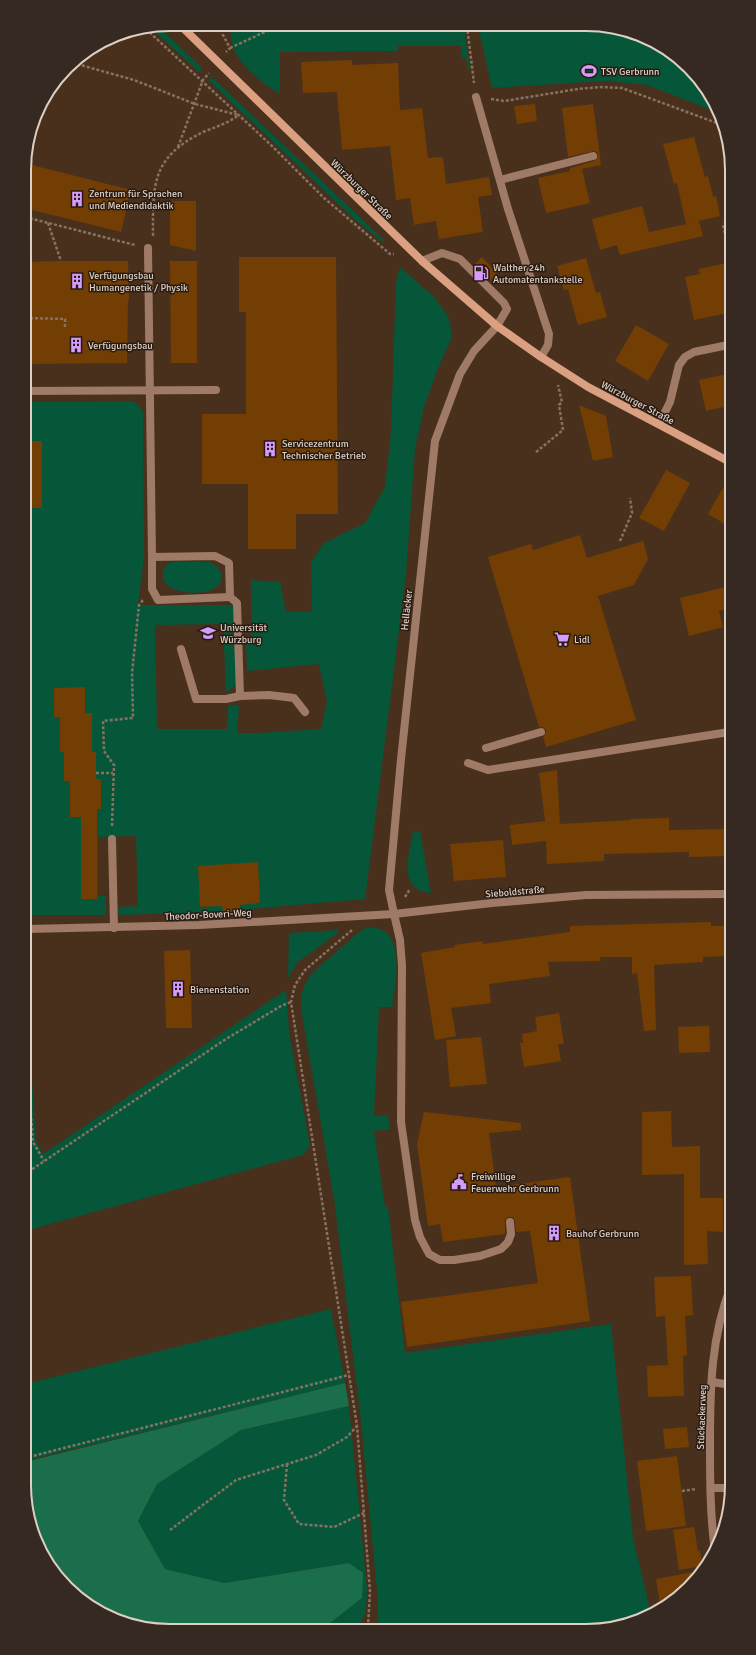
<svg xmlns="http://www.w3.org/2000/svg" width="756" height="1655" font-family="Signika,sans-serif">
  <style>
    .green { fill: #065639 }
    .forest { fill: #1a6e4c }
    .building { fill: #723e03 }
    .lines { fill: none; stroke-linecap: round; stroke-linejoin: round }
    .path { stroke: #877262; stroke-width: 2.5; stroke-dasharray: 3 2; stroke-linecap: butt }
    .lane { stroke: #9f7a67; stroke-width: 8 }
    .street { stroke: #9f7a67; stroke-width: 8 }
    .secondary { stroke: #daa081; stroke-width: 8 }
    .labels { text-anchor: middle; stroke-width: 3; stroke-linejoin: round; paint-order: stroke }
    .poi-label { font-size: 10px; fill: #decfc3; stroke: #271b13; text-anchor: start }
    .street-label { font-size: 10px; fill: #decfc3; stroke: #271b13 }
    .rim { fill: none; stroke: #decfc3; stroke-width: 2 }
  </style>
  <rect width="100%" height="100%" fill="#49301c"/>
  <g class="green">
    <path d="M 232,24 L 464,26 L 470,70 L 468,70 L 466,58 L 462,58 L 461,46 L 398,46 L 398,51 L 280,52 L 280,94 C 257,80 224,55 232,24 Z"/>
    <polygon points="158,26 202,68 201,71 199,72 151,28"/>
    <polygon points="478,26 614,27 651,39 683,60 712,97 719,113 647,85 606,81 492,88"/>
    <polygon points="211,76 384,240 384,243 354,219 209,81"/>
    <polygon points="400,267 434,297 448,316 451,329 451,339 437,371 424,407 415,449 406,575 365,899 216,912 119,915 118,907 138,906 136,836 98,837 98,896 106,896 106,915 27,915 25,402 133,401 140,407 143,413 144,558 138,605 234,605 237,685 226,692 223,624 155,625 157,729 227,729 228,705 239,706 237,733 259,733 321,729 327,702 319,664 247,671 246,641 251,639 251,580 280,582 286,612 312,612 311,562 324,543 365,523 385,487 391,432 396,283"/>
    <path d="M 170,562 L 209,562 C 224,567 227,584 211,590 C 200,595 168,594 164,580 C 161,573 164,567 170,562 Z"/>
    <path d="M 420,831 L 431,893 C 397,889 409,856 413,832 Z"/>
    <path d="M 368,927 C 375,928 381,928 386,932 C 403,946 395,988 392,1007 L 379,1007 L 374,1116 L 388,1116 L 390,1129 L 374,1131 L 385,1207 L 388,1207 L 405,1353 L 611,1324 L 633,1537 L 651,1614 L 624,1626 L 378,1627 L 378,1602 L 361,1421 L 334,1199 L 301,1009 L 301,998 L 304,986 L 311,974 L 359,932 Z"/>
    <polygon points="338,930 339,932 297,963 288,978 289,933"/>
    <polygon points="286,990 289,1033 310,1145 303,1155 28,1230 27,1006 36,1141 43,1154"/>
    <polygon points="331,1309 345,1383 29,1460 29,1383"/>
    <path d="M 349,1406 L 367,1588 C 366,1599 369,1623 354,1627 C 346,1629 334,1627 325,1627 L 362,1598 L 349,1563 L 224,1583 L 165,1569 L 138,1521 L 157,1484 L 241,1430 Z"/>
  </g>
  <polygon class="forest" points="345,1383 349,1406 241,1430 157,1484 138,1521 165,1569 224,1583 349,1563 363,1573 362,1598 325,1627 142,1628 106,1616 73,1595 48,1566 29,1523 29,1461"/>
  <g class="building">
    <polygon points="352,60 352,65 398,63 400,110 422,108 428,158 443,157 446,184 489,177 492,195 478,197 483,232 439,239 436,221 414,225 410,198 396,200 390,146 342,150 337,92 303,93 301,62"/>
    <polygon points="535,104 537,121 517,124 514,106"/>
    <polygon points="593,104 601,165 582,169 590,203 546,213 538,178 570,171 570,168 594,161 598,157 597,152 594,151 568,157 562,108"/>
    <polygon points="694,137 705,177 708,176 713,197 716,196 720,216 699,221 703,236 620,255 617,245 600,250 592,219 642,206 649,232 692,223 686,224 677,183 674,184 663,144"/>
    <polygon points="24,163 131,190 121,232 24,208"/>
    <polygon points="170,201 196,201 196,251 170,245"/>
    <polygon points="239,257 336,257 338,514 296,514 296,549 248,549 248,484 202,484 202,414 246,414 246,312 239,312"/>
    <polygon points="482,257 497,273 490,281 474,265"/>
    <polygon points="586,258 596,293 600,292 607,317 578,325 568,289 564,290 557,266"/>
    <polygon points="62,261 128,261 129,301 128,301 127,363 25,364 25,262"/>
    <polygon points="170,261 197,261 197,363 171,363"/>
    <polygon points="727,263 728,313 694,320 685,277 700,274 699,269"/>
    <polygon points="636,325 669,344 648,381 615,361"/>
    <polygon points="728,374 728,406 706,411 699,380"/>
    <polygon points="579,405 606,416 613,457 593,461"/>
    <polygon points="25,441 42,441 42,508 26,508"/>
    <polygon points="666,470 690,483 664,531 639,518"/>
    <polygon points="728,479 728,526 708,514"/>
    <polygon points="580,535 587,558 643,541 648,559 634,585 598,596 636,720 546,747 543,737 546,734 546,730 543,727 539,727 488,557 531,544 533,550"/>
    <polygon points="726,587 729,608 719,611 723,627 689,636 680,598"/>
    <polygon points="85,687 85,713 92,713 92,751 96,752 96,779 101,779 101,809 97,809 97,899 81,899 81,817 70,817 70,781 64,781 64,752 60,752 60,717 54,717 54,688"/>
    <polygon points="557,770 560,824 631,820 630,819 669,818 669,830 729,829 729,856 689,857 689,852 604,854 604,861 547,864 546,841 512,845 510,825 545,821 539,773"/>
    <polygon points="503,840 506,877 454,881 450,844"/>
    <polygon points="258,862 260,903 240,905 240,912 223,913 222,906 200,907 198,866"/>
    <polygon points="711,922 711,926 730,926 730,956 703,957 703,962 654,965 656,1030 644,1031 637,973 632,974 632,957 600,957 601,961 548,962 550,976 489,984 491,1003 451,1008 456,1036 435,1040 421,953 455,947 454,945 483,941 483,944 570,932 570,926"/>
    <polygon points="190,950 192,1028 166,1028 164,951"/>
    <polygon points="559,1013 564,1044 558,1044 561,1061 524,1067 520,1043 523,1043 522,1034 537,1031 535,1017"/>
    <polygon points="709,1026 710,1052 679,1053 678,1027"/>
    <polygon points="481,1037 487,1084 450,1087 446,1040"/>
    <polygon points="671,1111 672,1147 700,1146 700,1198 723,1198 723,1232 707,1231 708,1264 684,1265 684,1174 642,1175 642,1112"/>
    <polygon points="424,1112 521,1123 521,1130 489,1133 496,1187 570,1177 590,1321 407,1347 401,1302 538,1283 530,1231 516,1232 515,1221 513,1217 507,1217 505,1220 505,1234 443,1242 440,1224 428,1226 417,1144"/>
    <polygon points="691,1276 693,1315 685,1316 687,1355 683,1356 684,1396 648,1397 647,1366 668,1365 665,1316 656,1317 654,1277"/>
    <polygon points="687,1427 689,1447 665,1449 663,1429"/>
    <polygon points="677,1456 686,1526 646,1531 637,1461"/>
    <polygon points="694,1527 698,1551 700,1551 703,1566 679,1570 673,1530"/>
    <polygon points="704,1570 667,1607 661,1609 656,1579"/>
  </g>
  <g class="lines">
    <g class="path">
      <polyline points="223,24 223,35 230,48 226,52"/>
      <polyline points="467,26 474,83"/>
      <polyline points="146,29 272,146 324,198 390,254 394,254"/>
      <polyline points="230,48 280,25"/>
      <polyline points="73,61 84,66 134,80 195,104 238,115"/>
      <polyline points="491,99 504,101 578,89 600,87 622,88 725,126"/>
      <polyline points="726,146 727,152"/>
      <polyline points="178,147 203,80 209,73"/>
      <polyline points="25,217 135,245"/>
      <polyline points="48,223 61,261"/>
      <path d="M 153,236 C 153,184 151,158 203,132 C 216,127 228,123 239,115"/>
      <polyline points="726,238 723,225 727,221 727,211"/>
      <polyline points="25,318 65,319 65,327"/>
      <polyline points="536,452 563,430 559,405 562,402 558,385"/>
      <polyline points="620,541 632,513 630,498"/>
      <polyline points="96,773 113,773"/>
      <polyline points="112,826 114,765 104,751 103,721 133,718 132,673 139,605 143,600"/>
      <polyline points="405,897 410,889"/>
      <polyline points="352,930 305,970 295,985 291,1002 357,1426 370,1591 368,1627"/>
      <polyline points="27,1063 33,1142 44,1161"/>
      <polyline points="28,1172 226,1039 281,1006 291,1002"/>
      <polyline points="29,1457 349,1375"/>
      <polyline points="287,1464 284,1500 299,1524 334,1527 364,1513"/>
      <polyline points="682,1491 696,1489"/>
      <polyline points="170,1530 236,1480 316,1455 347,1437 357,1426"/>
    </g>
    <g class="lane">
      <polyline points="148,248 152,557 215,556 229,563 230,597 237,603 240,696"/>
      <polyline points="422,261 442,253 460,259 504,303 507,309 497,326"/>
      <polyline points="25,391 216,390"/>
      <polyline points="152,557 152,589 158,600 230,597"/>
      <polyline points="181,649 196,699 226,699 240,696 269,695 294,698 305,712"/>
      <polyline points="486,748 541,732"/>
      <polyline points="468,763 488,770 729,732"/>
      <polyline points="112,839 114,928"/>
      <polyline points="394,914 400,940 402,965 401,1122 415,1220 420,1237 429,1254 440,1260 454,1260 480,1256 501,1249 508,1242 511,1234 510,1222"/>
      <polyline points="712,1382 731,1385"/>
    </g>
    <g class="street">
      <polyline points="476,97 508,209 549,334 548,345 541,357"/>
      <polyline points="500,180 593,156"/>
      <polyline points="659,424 670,402 679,365 685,357 694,352 728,345"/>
      <polyline points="394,914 389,890 401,759 435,441 460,374 474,351 497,326"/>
      <polyline points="27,929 199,925 394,914 492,903 586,895 730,894"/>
      <polyline points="711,1488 732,1488"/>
      <path d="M 715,1551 C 710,1515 710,1478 710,1442 C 710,1389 711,1336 731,1286"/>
    </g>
    <polyline class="secondary" points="179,24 422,261 497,326 541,357 588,387 728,461"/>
  </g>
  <defs>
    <g id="stadium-bare" transform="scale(1.2)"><path d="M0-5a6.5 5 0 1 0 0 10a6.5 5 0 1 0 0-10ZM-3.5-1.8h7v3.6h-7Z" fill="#d59cfb" stroke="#271b13" stroke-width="2.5" paint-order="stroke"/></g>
    <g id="building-bare" transform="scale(1.2)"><path d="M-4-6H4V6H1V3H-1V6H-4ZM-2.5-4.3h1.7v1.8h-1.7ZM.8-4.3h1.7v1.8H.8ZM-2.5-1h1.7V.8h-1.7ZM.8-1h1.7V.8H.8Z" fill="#d59cfb" stroke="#271b13" stroke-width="2.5" paint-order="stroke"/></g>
    <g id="fuel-bare" transform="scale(1.2)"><path d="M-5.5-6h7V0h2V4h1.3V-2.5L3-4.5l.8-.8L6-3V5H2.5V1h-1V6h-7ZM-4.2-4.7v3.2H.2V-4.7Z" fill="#d59cfb" stroke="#271b13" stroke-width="2.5" paint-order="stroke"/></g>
    <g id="university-bare" transform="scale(1.2)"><path d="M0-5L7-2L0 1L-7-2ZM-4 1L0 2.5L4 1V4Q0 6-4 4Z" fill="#d59cfb" stroke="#271b13" stroke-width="2.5" paint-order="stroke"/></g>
    <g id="supermarket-bare" transform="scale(1.2)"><path d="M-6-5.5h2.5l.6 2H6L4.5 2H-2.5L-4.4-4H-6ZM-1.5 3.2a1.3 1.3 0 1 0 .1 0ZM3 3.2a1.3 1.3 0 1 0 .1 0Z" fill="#d59cfb" stroke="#271b13" stroke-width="2.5" paint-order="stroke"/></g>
    <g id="civic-bare" transform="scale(1.2)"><path d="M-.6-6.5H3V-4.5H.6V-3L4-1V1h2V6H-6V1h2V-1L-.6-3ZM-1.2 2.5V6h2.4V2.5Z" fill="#d59cfb" stroke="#271b13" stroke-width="2.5" paint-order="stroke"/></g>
  </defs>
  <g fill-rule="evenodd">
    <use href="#stadium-bare" x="589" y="71"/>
    <use href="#building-bare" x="77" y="199"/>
    <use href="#fuel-bare" x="481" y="273"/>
    <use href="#building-bare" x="77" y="281"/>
    <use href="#building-bare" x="76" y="345"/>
    <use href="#building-bare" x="270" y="449"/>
    <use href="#university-bare" x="208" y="633"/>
    <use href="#supermarket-bare" x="562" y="639"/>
    <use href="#building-bare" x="178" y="989"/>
    <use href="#civic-bare" x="459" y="1182"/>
    <use href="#building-bare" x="554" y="1233"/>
  </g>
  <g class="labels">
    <g class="poi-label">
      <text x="601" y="75">TSV Gerbrunn</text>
      <text x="89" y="197">Zentrum für Sprachen<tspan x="89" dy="12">und Mediendidaktik</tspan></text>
      <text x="493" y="271">Walther 24h<tspan x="493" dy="12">Automatentankstelle</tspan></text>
      <text x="89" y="279">Verfügungsbau<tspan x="89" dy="12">Humangenetik / Physik</tspan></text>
      <text x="88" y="349">Verfügungsbau</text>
      <text x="282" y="447">Servicezentrum<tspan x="282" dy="12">Technischer Betrieb</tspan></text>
      <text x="220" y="631">Universität<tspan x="220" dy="12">Würzburg</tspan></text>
      <text x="574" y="643">Lidl</text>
      <text x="190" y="993">Bienenstation</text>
      <text x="471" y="1180">Freiwillige<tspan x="471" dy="12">Feuerwehr Gerbrunn</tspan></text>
      <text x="566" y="1237">Bauhof Gerbrunn</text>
    </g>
    <g class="street-label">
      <text transform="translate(362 189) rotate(44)" y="4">Würzburger Straße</text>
      <text transform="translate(638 402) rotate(28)" y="4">Würzburger Straße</text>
      <text transform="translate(406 610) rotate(-84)" y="4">Helläcker</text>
      <text transform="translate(515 891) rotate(-5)" y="4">Sieboldstraße</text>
      <text transform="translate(208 914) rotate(-3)" y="4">Theodor-Boveri-Weg</text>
      <text transform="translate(701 1417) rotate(-88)" y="4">Stückackerweg</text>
    </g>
  </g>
  <path d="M0 0H756V1655H0ZM170 31H586A139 139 0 0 1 725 170V1485A139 139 0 0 1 586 1624H170A139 139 0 0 1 31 1485V170A139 139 0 0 1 170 31Z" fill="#362921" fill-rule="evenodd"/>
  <path class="rim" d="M170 31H586A139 139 0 0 1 725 170V1485A139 139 0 0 1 586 1624H170A139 139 0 0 1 31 1485V170A139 139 0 0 1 170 31Z"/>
</svg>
